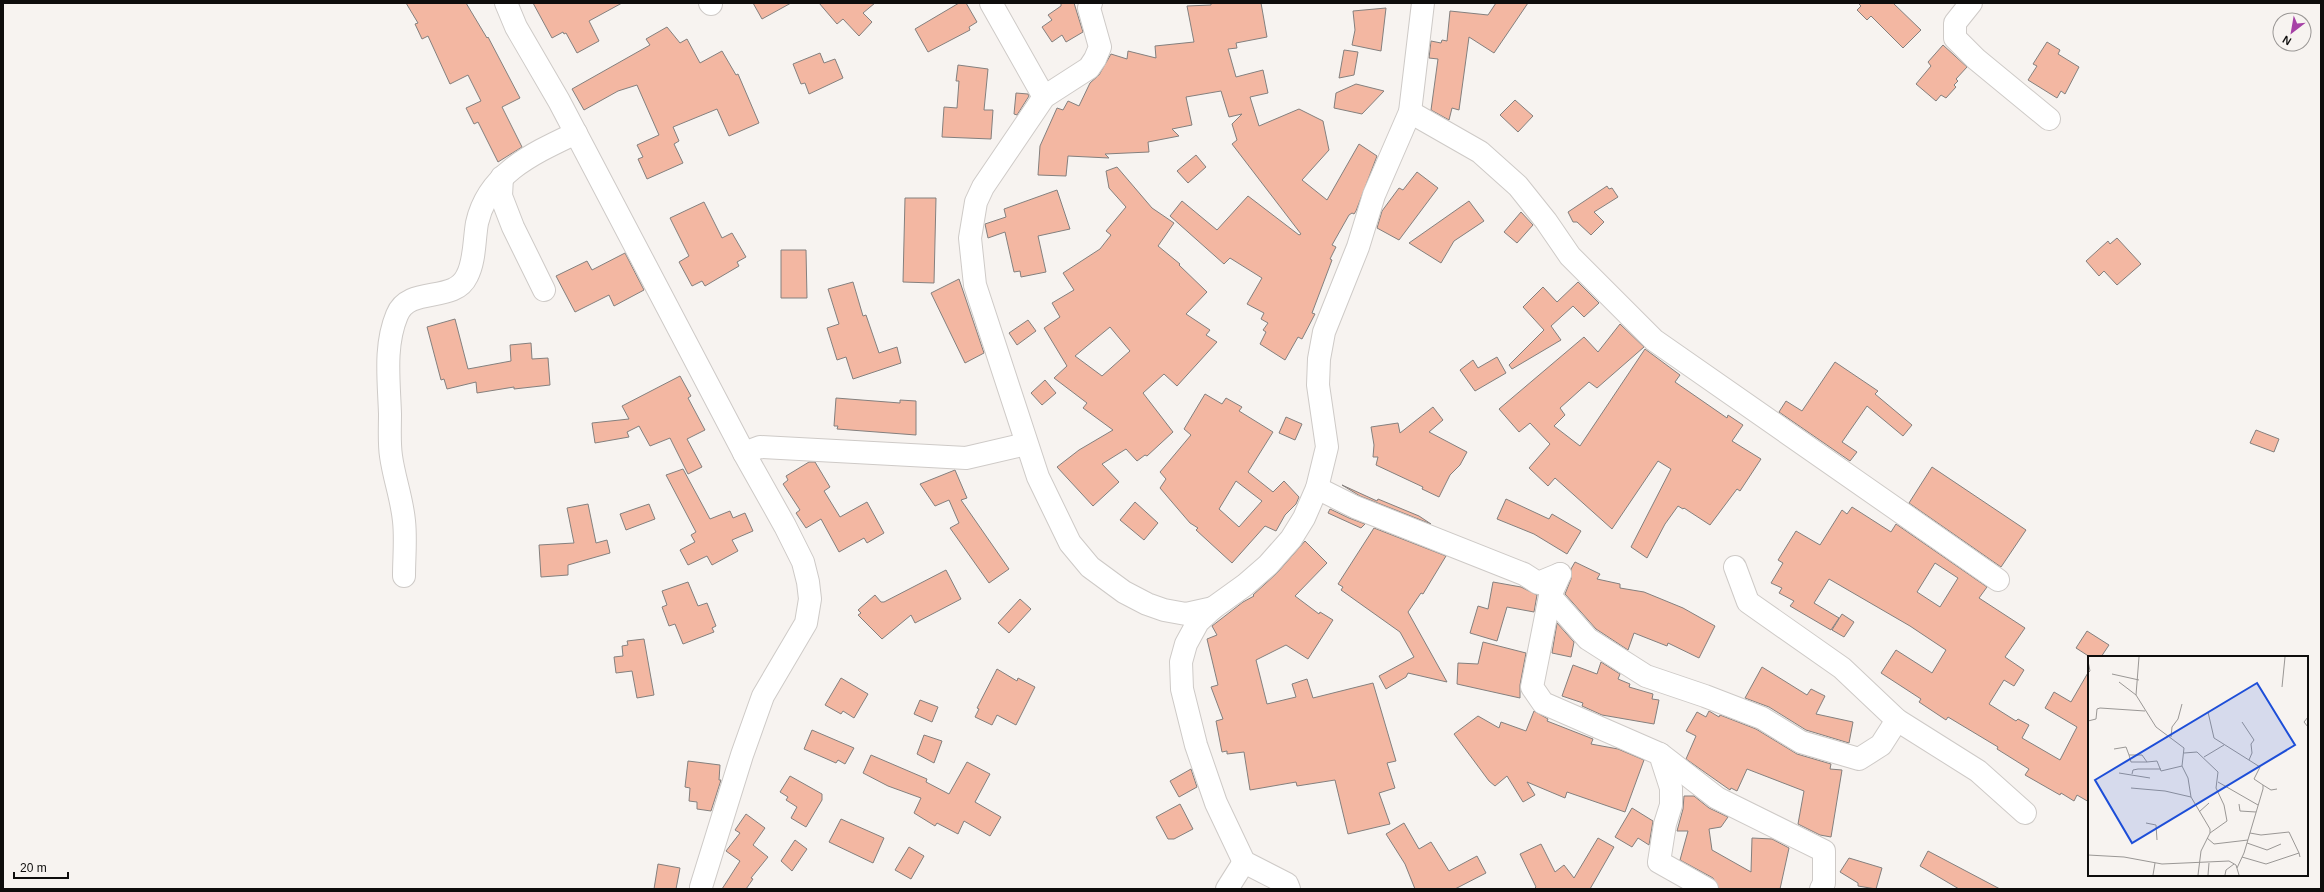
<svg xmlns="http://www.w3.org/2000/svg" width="2324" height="892" font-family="Arial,sans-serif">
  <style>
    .building { fill: #f3b7a2; stroke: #84807e; fill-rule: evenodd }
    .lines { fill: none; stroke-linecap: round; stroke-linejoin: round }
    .minor-casing { stroke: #cecac7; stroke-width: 24 }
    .minor { stroke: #fff; stroke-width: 22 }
    .inset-road { fill: none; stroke: #9a9795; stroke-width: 1 }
    .view { fill: #1d4ed8; fill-opacity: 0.15; stroke: #1d4ed8; stroke-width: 2 }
    .inset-edge { fill: none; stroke: #0e0d0c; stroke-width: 2 }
  </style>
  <rect width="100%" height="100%" fill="#f7f3f0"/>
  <g class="building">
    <polygon points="406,3 466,3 487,38 488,37 520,98 502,107 522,147 498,162 478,122 474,124 466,108 481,101 468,75 450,84 428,36 422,39 415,24 418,23"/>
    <polygon points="533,3 622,3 589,21 599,41 577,53 566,33 564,34 563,32 552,38"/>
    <polygon points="753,3 791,3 762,19"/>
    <polygon points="819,3 875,3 863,13 872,22 859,36 843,19 837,24"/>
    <polygon points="959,3 966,3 977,22 969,27 970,30 928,52 915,29"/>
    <polygon points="1061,3 1074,3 1083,32 1066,42 1062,35 1052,42 1042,27 1052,20 1048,15 1061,6"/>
    <polygon points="1211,3 1261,3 1267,37 1236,43 1237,48 1228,49 1236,77 1263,70 1268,93 1250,97 1259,126 1299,109 1323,121 1329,150 1302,180 1327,200 1359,144 1377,156 1356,211 1354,214 1352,213 1349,215 1332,245 1336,247 1330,259 1332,260 1312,313 1315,314 1302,339 1298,337 1285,360 1260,344 1266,332 1263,330 1268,323 1261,319 1264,313 1247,304 1262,278 1230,258 1224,264 1170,216 1182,201 1217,230 1248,196 1299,235 1301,234 1232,144 1237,140 1232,124 1242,114 1229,117 1221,91 1186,97 1192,125 1172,129 1179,136 1148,142 1149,152 1105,154 1109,158 1068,156 1066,176 1038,175 1040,146 1057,108 1063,110 1068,101 1079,106 1090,83 1099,75 1111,54 1127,59 1128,51 1156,58 1155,46 1194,42 1187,6 1211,5"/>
    <polygon points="1496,3 1528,3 1494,53 1469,37 1459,110 1452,108 1449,120 1431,110 1438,59 1429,58 1431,41 1441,43 1442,40 1447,41 1450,11 1488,15"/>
    <polygon points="1858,3 1893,3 1921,30 1903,48 1871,16 1867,20 1857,10 1861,6"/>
    <polygon points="1386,8 1381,51 1352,45 1355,30 1353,11"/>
    <polygon points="667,27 680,43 687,39 700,63 722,51 736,75 738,74 759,123 729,136 717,109 673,127 679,141 674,144 683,163 647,179 638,159 643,157 637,145 659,135 637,85 618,91 584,110 572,89 650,45 646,39"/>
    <polygon points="2047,42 2060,50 2058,54 2079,67 2065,94 2061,91 2057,98 2028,80 2037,66 2033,64"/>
    <polygon points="1943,45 1967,67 1956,79 1958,81 1954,85 1956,87 1946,98 1941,95 1936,101 1916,84 1931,66 1928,62"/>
    <polygon points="1344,50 1358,52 1354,75 1339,78"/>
    <polygon points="820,53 824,63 835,59 843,78 809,94 805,83 801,84 793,64"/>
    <polygon points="958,65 988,69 984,110 993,110 991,139 942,137 944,107 957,108 959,81 956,81"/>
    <polygon points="1356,84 1384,91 1362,114 1334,108 1336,93"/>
    <polygon points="1016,93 1028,94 1029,96 1017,115 1014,114"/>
    <polygon points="1515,100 1533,116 1518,132 1500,115"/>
    <polygon points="1196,155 1206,167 1188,183 1177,171"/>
    <path d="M 1117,167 L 1152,208 L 1174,223 L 1158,246 L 1180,264 L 1179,265 L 1207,292 L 1186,314 L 1210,330 L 1206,335 L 1217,342 L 1177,386 L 1164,374 L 1143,393 L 1173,432 L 1147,456 L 1145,455 L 1137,461 L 1126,449 L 1102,464 L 1119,482 L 1093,506 L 1057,467 L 1079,450 L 1113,430 L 1083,408 L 1087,403 L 1054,378 L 1067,366 L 1044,328 L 1060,317 L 1052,303 L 1074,290 L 1063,273 L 1100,249 L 1111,235 L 1106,231 L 1126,207 L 1109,188 L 1106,171 ZM 1110,327 L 1130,351 L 1102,376 L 1075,356 Z"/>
    <polygon points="1417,172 1438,188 1399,240 1377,228 1382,211 1399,188 1403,190"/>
    <polygon points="1607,186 1609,189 1612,188 1618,197 1594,212 1604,222 1591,235 1577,222 1573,222 1568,212"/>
    <polygon points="1057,190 1070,229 1038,236 1046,272 1021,277 1020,271 1014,272 1005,232 988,238 985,224 1006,217 1004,209"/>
    <polygon points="905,198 936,198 934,283 903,282"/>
    <polygon points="1469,201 1484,221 1454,241 1441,263 1409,243"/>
    <polygon points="704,202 722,238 732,233 746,257 737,262 739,266 705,286 702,281 692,286 679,262 689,256 670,218"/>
    <polygon points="1521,212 1533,225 1517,243 1504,232"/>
    <polygon points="2117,238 2141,264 2117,285 2104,271 2099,276 2086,261 2108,241 2110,244"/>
    <polygon points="781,250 806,250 807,298 781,298"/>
    <polygon points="625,253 644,290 614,306 609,295 575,312 556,276 587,261 592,270"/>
    <polygon points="959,279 984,353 965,363 931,293"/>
    <polygon points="853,282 863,316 866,315 879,353 897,347 901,363 853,379 846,357 837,360 827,328 839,324 828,289"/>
    <polygon points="1578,282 1599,303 1584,317 1573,306 1551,326 1561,340 1512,369 1509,365 1544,330 1523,307 1543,287 1557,302"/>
    <polygon points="455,319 468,369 511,361 510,345 531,343 532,359 548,358 550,385 514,389 514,387 477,393 476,382 447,389 444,379 441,380 427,327"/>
    <polygon points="1028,320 1036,331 1017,345 1009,333"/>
    <polygon points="1620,324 1644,347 1597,388 1589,382 1560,408 1565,415 1554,426 1580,446 1645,349 1680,375 1675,382 1727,418 1728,415 1743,425 1732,441 1761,459 1740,491 1737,489 1710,525 1684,508 1683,509 1678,506 1665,524 1647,558 1631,547 1671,469 1658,461 1612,529 1555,478 1548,486 1529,468 1550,444 1530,423 1519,432 1499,409 1584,337 1598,352"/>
    <polygon points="1497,357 1506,373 1475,391 1460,370 1473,360 1478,368"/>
    <polygon points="1835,362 1878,391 1875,394 1912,425 1903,436 1867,406 1842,442 1857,452 1850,461 1779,412 1786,401 1802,411"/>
    <polygon points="680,376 691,396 688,398 705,430 687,439 702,467 688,474 670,438 650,446 639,426 627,432 629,437 595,443 592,423 629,419 622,406"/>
    <polygon points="1045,380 1056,393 1042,405 1031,393"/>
    <path d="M 1205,394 L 1222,404 L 1226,398 L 1242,407 L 1239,411 L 1273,432 L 1248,472 L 1273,492 L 1284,481 L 1299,497 L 1296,504 L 1285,515 L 1276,531 L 1265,526 L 1232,563 L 1196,530 L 1198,528 L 1190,523 L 1160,488 L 1166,479 L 1160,472 L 1191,435 L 1184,429 ZM 1236,481 L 1262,501 L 1239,527 L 1219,509 Z"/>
    <polygon points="836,398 900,403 900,400 916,401 916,435 837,429 838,426 834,426"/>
    <polygon points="1433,407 1443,420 1429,432 1467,452 1460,465 1450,475 1439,497 1422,489 1423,487 1376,465 1378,457 1373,457 1374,445 1371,427 1398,423 1400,433"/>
    <polygon points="1286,417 1302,424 1295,440 1279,433"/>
    <polygon points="2256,430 2279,439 2274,452 2250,443"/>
    <polygon points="809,462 815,462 830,487 824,491 840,517 867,502 884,533 867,543 864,538 839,552 821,519 806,528 796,513 800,510 783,484 788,480 786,476"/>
    <polygon points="1932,467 2026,530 2001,567 1909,503"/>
    <polygon points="683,469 710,519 730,511 733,518 745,513 753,531 732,540 738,551 712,565 707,556 688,565 680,550 695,542 691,535 696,532 666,475"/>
    <polygon points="955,470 967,498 961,500 1009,569 989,583 950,528 959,523 949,500 935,506 920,484"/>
    <polygon points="1342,485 1377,501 1378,499 1419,516 1431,524 1360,496"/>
    <polygon points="1506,499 1549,519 1552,514 1581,531 1567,554 1534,534 1497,519"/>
    <polygon points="1135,502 1158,523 1144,540 1120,520"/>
    <polygon points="588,504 596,543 607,540 610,553 568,565 568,575 541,577 539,545 574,543 567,508"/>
    <polygon points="649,504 655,519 626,530 620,514"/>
    <path d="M 1852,507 L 1891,532 L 1896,524 L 1987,587 L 1979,598 L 2025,628 L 2005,657 L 2024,670 L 2014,686 L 2004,680 L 1989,704 L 2016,721 L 2018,719 L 2029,725 L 2022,738 L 2060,760 L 2077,727 L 2045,708 L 2054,692 L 2071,702 L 2089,671 L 2089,802 L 2077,795 L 2074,801 L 2061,793 L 2060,795 L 2025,775 L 2029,769 L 1997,749 L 1998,747 L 1948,717 L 1946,720 L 1919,702 L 1921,699 L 1881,673 L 1896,650 L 1932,673 L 1946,650 L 1910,626 L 1829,579 L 1814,603 L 1839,618 L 1831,630 L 1790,606 L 1794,601 L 1779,593 L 1782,588 L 1771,583 L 1783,563 L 1778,560 L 1796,531 L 1820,545 L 1842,510 L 1847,514 ZM 1935,563 L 1958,578 L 1940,607 L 1917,592 Z"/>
    <polygon points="1330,509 1349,518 1365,524 1361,528 1328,513"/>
    <polygon points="1374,528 1446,556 1423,594 1421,593 1408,612 1447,682 1408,673 1406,677 1386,689 1379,676 1414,657 1400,632 1341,590 1343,587 1338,584"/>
    <polygon points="1305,541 1327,563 1295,596 1319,614 1320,612 1333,620 1308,659 1286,645 1256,660 1267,704 1296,697 1292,684 1307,679 1313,698 1373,683 1396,761 1387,763 1395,788 1379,793 1390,824 1348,834 1335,780 1297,786 1296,782 1250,790 1244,752 1227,754 1227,751 1222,752 1216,721 1223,719 1211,687 1218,685 1207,639 1217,635 1212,626 1243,602 1254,596 1253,595 1277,573"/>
    <polygon points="1575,562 1600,574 1597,579 1620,584 1620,588 1644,592 1683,608 1715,626 1699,658 1668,643 1667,646 1634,633 1628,650 1596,629 1565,594 1571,579 1571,569"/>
    <polygon points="946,570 961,599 915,623 911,615 882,639 858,615 861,613 858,610 875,595 881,602 884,602"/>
    <polygon points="688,582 698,606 707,603 716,626 712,628 714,632 683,644 675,624 669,626 662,607 667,605 662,591"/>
    <polygon points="1493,582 1521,587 1537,595 1534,612 1507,607 1497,641 1470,633 1478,606 1488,609"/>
    <polygon points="1020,599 1031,609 1009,633 998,623"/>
    <polygon points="1842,614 1854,622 1844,637 1832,630"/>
    <polygon points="1557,623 1574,642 1571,657 1552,653"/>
    <polygon points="2087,631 2109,645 2101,657 2090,657 2076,648"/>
    <polygon points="644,639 654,695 637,698 632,671 616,673 614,657 623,656 622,646 628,645 627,641"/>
    <polygon points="1483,642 1526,653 1520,685 1520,698 1457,684 1458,663 1478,664"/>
    <polygon points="1601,662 1620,674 1618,679 1630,684 1629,687 1653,694 1652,699 1659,700 1654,724 1602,715 1582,706 1583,703 1562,696 1573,665 1597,674"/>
    <polygon points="1762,667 1807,695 1811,689 1825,696 1816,714 1853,722 1849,743 1806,730 1769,707 1745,698"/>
    <polygon points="997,669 1017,681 1018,678 1035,687 1016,725 997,715 992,725 975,717 979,709 977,708"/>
    <polygon points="841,678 868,694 854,718 843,711 841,714 825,705"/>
    <polygon points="920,700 938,707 932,722 914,714"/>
    <polygon points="1534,711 1548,719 1547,721 1593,739 1591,744 1618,749 1644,760 1625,812 1567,792 1565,798 1527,782 1535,795 1523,802 1507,776 1495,786 1489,781 1454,734 1478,716 1499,728 1501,722 1526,731"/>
    <polygon points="1709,711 1719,717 1720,715 1756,729 1797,754 1831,764 1830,769 1842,770 1831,837 1820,835 1798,824 1804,791 1747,769 1737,791 1731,788 1730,790 1686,759 1696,736 1686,731 1697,712 1706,717"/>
    <polygon points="812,730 854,748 845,764 838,760 836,763 804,749"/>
    <polygon points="924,735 942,741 934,763 917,754"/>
    <polygon points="871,755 927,779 926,782 949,794 967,762 990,774 975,802 1001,817 990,836 964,821 958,834 937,823 935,826 914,813 921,798 888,786 863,773"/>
    <polygon points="688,761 720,765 719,780 721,780 711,811 697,809 697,802 689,801 690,788 685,787"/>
    <polygon points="1191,769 1197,787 1179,797 1170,781"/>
    <polygon points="790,776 822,794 822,800 806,827 791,818 797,807 786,800 788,797 780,792"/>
    <polygon points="1684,796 1694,796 1709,808 1728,817 1721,827 1709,829 1712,850 1751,872 1752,838 1772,839 1789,848 1780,889 1719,889 1713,878 1680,860 1688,831 1677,831 1683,809"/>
    <polygon points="1180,804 1193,829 1174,839 1168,839 1156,817"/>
    <polygon points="1632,808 1653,821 1649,845 1638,838 1632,847 1615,837"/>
    <polygon points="746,814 765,828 753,845 768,857 751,878 753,879 746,889 722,889 740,861 726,851 740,833 735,830"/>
    <polygon points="841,819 884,838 873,863 829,842"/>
    <polygon points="1404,823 1419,849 1431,842 1449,871 1477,856 1486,873 1455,889 1415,889 1405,864 1386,834"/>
    <polygon points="1598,838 1614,847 1590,889 1534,889 1536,887 1520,854 1541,844 1555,872 1564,865 1574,878"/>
    <polygon points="795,840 807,849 792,871 781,861"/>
    <polygon points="909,847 924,856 911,879 895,870"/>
    <polygon points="1928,851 2000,889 1959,889 1920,866"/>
    <polygon points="1849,858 1882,868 1876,889 1858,886 1858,883 1840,872"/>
    <polygon points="658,864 680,868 676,889 654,889"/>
  </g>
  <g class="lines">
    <g class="minor-casing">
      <g id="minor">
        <polyline points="506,3 516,27 559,101 744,453 785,526 803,562 808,582 810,599 806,623 763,696 742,755 701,887"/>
        <polyline points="710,3 711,4"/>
        <polyline points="991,3 1044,97"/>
        <polyline points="1091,3 1089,8 1100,47 1095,59 1089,68 1044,97 983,187 976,202 970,238 975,285 1038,477 1070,543 1090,567 1124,592 1147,604 1164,610 1186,614 1213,608"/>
        <polyline points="1971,3 1955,23 1955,38 1976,59 2049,119"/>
        <polyline points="1410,112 1480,152 1518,186 1546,221 1570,256 1654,340 1998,580"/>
        <polyline points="502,177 501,196 513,227 544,290"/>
        <polyline points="744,453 760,447 966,458 1026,444"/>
        <polyline points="1317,488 1355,507 1524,574 1538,583 1560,574"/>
        <polyline points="1735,567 1748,602 1842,668 1897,720 1978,771 2025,813"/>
        <polyline points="1560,574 1550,596 1532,687 1543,703 1660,754 1671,788 1671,805 1665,824 1659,862 1707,889"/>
        <path d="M 404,576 C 404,558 406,539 404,521 C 402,499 394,478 391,456 C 389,443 390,428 390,414 C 389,381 384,346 397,315 C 409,285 454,304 467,276 C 475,261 474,240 477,223 C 488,173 534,153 576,133"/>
        <polyline points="1550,596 1588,639 1646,676 1705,696 1762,718 1801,742 1859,759 1881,745 1897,720"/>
        <polyline points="1660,754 1717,798 1824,851 1824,883 1821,889"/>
        <polyline points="1227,889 1244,862"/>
        <polyline points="1289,889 1287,884 1244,862 1216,803 1196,745 1182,689 1181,662 1186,644 1198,622 1213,608 1245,585 1268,565 1291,539 1304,518 1317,488 1327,447 1318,385 1319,359 1324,332 1358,247 1374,195 1410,112 1423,3"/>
      </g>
    </g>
    <use href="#minor" class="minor"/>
  </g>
  <g transform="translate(2088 656)">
    <rect width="220" height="220" fill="#f7f3f0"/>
    <path class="inset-road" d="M 51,1 L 48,39 L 68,71 L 96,92 L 94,110 L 100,122 L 103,141 L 122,173 L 122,177 L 113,195 L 110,219M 0,5 L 2,15 L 0,17M 24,18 L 51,24M 31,26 L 48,39M 194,31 L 197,1M 120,56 L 126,82 L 172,111 L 166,123 L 175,129 L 175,133 L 156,197 L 149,212M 220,61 L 216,66 L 220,71M 0,65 L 8,63 L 9,53 L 12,52 L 57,55M 154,66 L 166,84 L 163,88 L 164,97 L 161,104M 83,81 L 84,71 L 90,63 L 94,48M 26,93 L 38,91 L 41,99 L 54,99 L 59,106 L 69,105 L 73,115 L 94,110M 96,97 L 109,96 L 130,116 L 128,132 L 136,149 L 139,165 L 122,177M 41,99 L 43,106 L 59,106M 116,101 L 136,89M 31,117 L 62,122M 44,118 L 45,114 L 50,113 L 73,113M 130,126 L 170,149M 175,129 L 183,134 L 189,133M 43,132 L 77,135 L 103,141M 151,148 L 152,155 L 168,156M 111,156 L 121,147M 58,167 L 68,169 L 69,184M 162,177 L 173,179 L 201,176 L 211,197M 119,182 L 126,188 L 160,184M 159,187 L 179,194 L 193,188M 0,199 L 36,201 L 74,208 L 141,205 L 148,209 L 151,219M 154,201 L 178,208 L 211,197 L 212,201M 65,219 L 67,207M 120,219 L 121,207M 137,219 L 138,214 L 146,208"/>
    <path class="view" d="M 169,27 L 207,89 L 44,187 L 7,124 Z"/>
    <rect width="220" height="220" class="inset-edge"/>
  </g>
  <rect width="2324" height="892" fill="none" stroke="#0e0d0c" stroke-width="8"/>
  <g transform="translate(2292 32) rotate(211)"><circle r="19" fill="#f7f3f0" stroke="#9a9795"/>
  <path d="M0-3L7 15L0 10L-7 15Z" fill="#a641a6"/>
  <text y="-6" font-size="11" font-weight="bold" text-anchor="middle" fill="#0e0d0c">N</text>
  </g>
  <path d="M14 872v6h54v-6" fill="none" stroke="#0e0d0c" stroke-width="2"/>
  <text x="20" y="872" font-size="12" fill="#0e0d0c" stroke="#f7f3f0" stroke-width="3" paint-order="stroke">20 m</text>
</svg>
